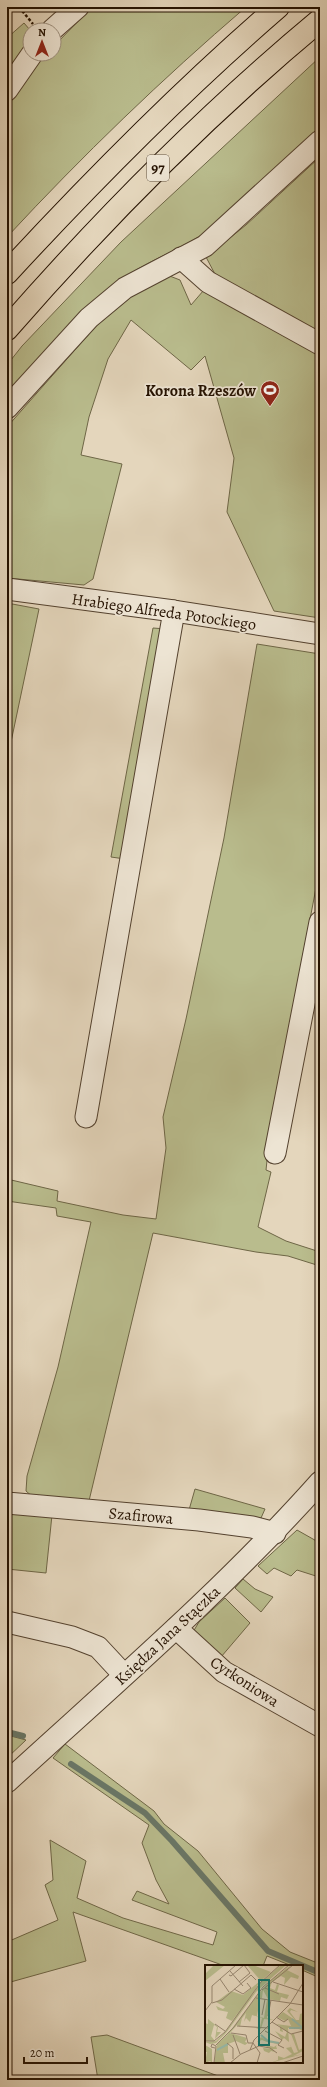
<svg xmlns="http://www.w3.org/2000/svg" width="327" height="2087" font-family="Alegreya,serif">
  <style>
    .green { fill: #b9bc8d; stroke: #6e6646 }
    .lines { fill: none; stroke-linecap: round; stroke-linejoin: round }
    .stream { stroke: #697666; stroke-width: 6 }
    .minor-casing { stroke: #54422f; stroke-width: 23 }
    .major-casing { stroke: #241100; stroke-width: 24 }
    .path { stroke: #241100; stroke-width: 2.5; stroke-dasharray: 3 2; stroke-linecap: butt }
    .minor { stroke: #ede4d3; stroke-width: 21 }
    .major { stroke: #e4d6bc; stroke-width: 22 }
    .labels { text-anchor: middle; stroke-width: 3.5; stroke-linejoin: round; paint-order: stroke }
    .shield { fill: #ede4d3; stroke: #60503f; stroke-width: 1 }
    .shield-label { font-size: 15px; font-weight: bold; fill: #241100 }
    .poi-label { font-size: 16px; font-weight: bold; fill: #241100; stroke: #ede4d3; text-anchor: end }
    .street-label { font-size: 16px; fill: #241100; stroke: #ede4d3 }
    .inset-river { fill: none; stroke: #97baaa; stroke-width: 2 }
    .inset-road { fill: none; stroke: #978771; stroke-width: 1 }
    .view { fill: #0f766e; fill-opacity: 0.15; stroke: #0f766e; stroke-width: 2 }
    .inset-edge { fill: none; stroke: #241100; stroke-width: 2 }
  </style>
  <rect width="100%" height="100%" fill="#e4d6bc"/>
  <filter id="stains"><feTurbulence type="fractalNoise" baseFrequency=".005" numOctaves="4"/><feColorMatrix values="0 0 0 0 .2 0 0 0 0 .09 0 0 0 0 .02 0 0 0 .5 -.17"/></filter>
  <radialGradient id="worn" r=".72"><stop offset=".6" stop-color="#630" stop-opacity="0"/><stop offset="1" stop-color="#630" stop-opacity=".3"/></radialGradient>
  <g class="green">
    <path d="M 92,7 L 246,7 C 162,79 82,156 7,237 L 7,107 L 42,58 L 46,54 L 54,54 L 54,46 Z"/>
    <polygon points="24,23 30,30 30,39 7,71 7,38"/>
    <path d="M 320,57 L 320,130 C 286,160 254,195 219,223 C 186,249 145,260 112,286 L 7,398 L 7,365 L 22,346 L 121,242 Z"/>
    <polygon points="320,157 320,618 274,611 227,512 234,458 205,356 191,370 131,320 108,359 89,417 81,455 122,464 93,579 84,585 7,578 7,427 96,326 138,291 167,275 180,280 191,305 216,276 206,257 246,225"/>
    <polygon points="7,603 39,609 7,761"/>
    <polygon points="153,628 166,629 125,859 111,857"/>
    <polygon points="257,644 320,654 320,867 271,1123 266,1170 271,1172 258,1227 286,1241 320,1252 320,1266 288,1256 256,1252 153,1233 88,1505 34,1498 26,1491 27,1476 58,1367 91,1222 57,1216 56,1208 7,1201 7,1179 58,1191 57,1201 123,1215 156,1219 166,1148 163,1117 186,1019 224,838"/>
    <polygon points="195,1489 265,1509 261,1518 189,1510"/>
    <polygon points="7,1512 52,1515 46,1573 7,1569"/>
    <polygon points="297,1530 320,1543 319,1577 297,1570 291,1576 274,1568 267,1574 258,1566"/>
    <polygon points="243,1579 255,1589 273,1597 261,1612 235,1588"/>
    <polygon points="225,1598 250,1623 221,1657 193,1632 199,1622"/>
    <polygon points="7,1735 26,1740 7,1758"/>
    <polygon points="65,1744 154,1811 164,1824 198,1851 262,1929 290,1952 320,1964 320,1978 302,1970 302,1966 292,1966 267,1956 263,1966 225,1966 73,1912 86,1961 7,1983 7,1942 58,1920 45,1885 53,1880 50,1840 86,1861 77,1898 123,1918 213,1945 217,1932 132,1900 137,1891 169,1904 156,1880 142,1843 149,1825 53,1758"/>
    <polygon points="107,2035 229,2080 98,2080 91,2037"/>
  </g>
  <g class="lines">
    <g class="stream">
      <polyline points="7,1732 23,1736"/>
      <polyline points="71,1764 145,1813 172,1841 268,1951 320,1973"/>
    </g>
    <g class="minor-casing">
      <g id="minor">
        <polyline points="52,30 78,7"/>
        <polyline points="7,90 32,54"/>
        <polyline points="181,258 208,282 320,344"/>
        <polyline points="7,408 89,318 125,288 205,246 320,141"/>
        <polyline points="7,589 174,611 320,634"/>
        <polyline points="86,1117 174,611"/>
        <polyline points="275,1153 320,922"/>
        <polyline points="7,1503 199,1520 252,1527 275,1533"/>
        <polyline points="7,1622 72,1637 98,1647 124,1675"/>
        <polyline points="176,1628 224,1672 320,1726"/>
        <path d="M 7,1782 C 114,1684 224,1590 320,1482"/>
      </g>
    </g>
    <g class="major-casing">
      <g id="major">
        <path d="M 7,273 C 93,180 182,90 278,7"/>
        <path d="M 7,329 C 104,218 207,114 320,20"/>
      </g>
    </g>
    <polyline class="path" points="19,7 33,24"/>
    <use href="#minor" class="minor"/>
    <use href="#major" class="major"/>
  </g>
  <defs>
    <g id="stadium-pin" transform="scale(1)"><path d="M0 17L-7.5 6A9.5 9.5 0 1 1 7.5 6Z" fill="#8f2418" stroke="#ede4d3"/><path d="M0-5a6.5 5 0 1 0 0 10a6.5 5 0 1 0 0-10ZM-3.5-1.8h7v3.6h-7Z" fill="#fff"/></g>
  </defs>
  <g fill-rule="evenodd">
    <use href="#stadium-pin" x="270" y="390"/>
  </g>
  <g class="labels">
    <rect class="shield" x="147" y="155" width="22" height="26" rx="3"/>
    <g class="shield-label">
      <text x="158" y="173">97</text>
    </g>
    <g class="poi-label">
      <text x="256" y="396">Korona Rzeszów</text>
    </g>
    <g class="street-label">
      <text transform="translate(164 611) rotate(8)" y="6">Hrabiego Alfreda Potockiego</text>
      <text transform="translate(141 1515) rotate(5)" y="6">Szafirowa</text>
      <text transform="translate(167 1635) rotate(-43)" y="6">Księdza Jana Stączka</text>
      <text transform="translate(245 1681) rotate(33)" y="6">Cyrkoniowa</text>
    </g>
  </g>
  <g transform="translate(205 1965)">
    <rect width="98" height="98" fill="#e4d6bc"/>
    <path d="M 9,0 L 20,0 L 0,16 L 0,9 ZM 42,0 L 48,0 L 66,7 L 56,16 ZM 76,0 L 81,0 L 51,27 L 21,68 L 11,78 L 5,79 L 0,77 L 11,76 L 21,66 L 35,45 L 27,56 L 21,53 L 23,47 L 13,45 L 11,41 L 18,44 L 20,42 L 11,37 L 26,26 L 38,30 L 55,16 L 46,32 L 56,17 ZM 86,0 L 82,5 L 94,11 L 93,14 L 86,12 L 79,20 L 80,13 L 76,11 L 67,17 L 65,23 L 70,25 L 72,19 L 74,20 L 72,27 L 84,30 L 82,34 L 76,32 L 75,36 L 63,34 L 58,25 L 57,33 L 51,33 L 55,34 L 52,51 L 59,53 L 62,35 L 65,36 L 62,53 L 69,55 L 59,54 L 56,64 L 51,64 L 55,62 L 57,53 L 47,50 L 45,57 L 41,53 L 39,57 L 41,48 L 35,56 L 37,53 L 35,62 L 32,60 L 25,68 L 42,73 L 40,77 L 43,78 L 40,80 L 31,76 L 23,79 L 23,88 L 18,88 L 20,98 L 9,98 L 12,79 L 22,70 L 50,33 L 65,16 ZM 85,43 L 93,47 L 86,45 L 85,47 L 91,55 L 94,55 L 95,49 L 98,48 L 98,66 L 90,62 L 83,63 L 84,77 L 79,73 L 71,81 L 72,84 L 68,84 L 70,87 L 66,86 L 64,88 L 59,86 L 58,83 L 66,84 L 57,79 L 69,82 L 73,79 L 62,77 L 57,75 L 52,77 L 56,72 L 59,74 L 56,69 L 63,76 L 74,78 L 77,75 L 70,66 L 80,72 L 82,67 L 77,63 L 78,67 L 75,66 L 75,61 L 71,59 L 86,61 L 83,54 L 80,56 L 72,52 L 78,47 L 90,55 L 82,46 ZM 3,54 L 13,62 L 12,67 L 16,67 L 10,74 L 12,62 L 9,60 L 6,71 L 10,76 L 0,76 L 0,58 L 3,59 ZM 86,69 L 89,69 L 94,85 L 98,83 L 98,86 L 88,91 L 98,89 L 65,98 L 73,95 L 73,91 L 79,93 L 87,89 L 81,83 L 86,82 L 85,79 L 89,88 L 93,87 ZM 0,80 L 7,84 L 7,98 L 5,96 L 0,98 L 2,87 L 0,87 Z" fill="#b9bc8d"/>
    <path class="inset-river" d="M 87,54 L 98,63M 84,63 L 97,63M 56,70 L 63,76 L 74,78M 12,85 L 23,79"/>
    <path class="inset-road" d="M 25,6 L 38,21M 24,10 L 26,11 L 39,0 L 45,8 L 34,17M 15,14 L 24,27M 68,17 L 98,27M 60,23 L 74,29M 29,24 L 38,29 L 46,23 L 42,18M 57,25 L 88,0M 51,33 L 98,40M 7,38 L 17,35 L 46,10 L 51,15M 0,46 L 7,37 L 7,21 L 31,0M 57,50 L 60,34M 63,51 L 66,35M 71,52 L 79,57 L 83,54M 67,57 L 86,69 L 98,66M 10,59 L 20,66M 32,61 L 63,63M 60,66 L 77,75 L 73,80 L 79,83M 26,68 L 41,70 L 43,78 L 48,78M 28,70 L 35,89M 0,76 L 9,76 L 20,67 L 56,17 L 75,0M 22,78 L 28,83 L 28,94M 48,78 L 55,88 L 52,98M 11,80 L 29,62 L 58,22 L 84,0M 45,85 L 49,75 L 85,39 L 98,18M 9,98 L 11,81 L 7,79 L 6,82 L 10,83M 25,98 L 36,89 L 54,81 L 65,83 L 72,88M 77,98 L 98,91"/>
    <path class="view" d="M 54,15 L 64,15 L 64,80 L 54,80 Z"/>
    <rect width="98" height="98" class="inset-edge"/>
  </g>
  <rect width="327" height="2087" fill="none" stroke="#e4d6bc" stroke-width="24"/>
  <rect x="8" y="8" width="311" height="2071" fill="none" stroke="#241100" stroke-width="2"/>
  <rect x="12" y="12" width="303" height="2063" fill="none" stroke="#241100"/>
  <g transform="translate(42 42)"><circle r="19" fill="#ede4d3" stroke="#9d907f"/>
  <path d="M0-3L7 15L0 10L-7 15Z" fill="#8f2418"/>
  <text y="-6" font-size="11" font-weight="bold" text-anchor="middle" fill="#241100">N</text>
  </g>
  <path d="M24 2057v6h63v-6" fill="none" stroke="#241100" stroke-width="2"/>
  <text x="30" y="2057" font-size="12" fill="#241100" stroke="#ede4d3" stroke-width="3" paint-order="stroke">20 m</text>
  <rect width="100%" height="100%" filter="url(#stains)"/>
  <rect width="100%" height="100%" fill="url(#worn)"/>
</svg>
